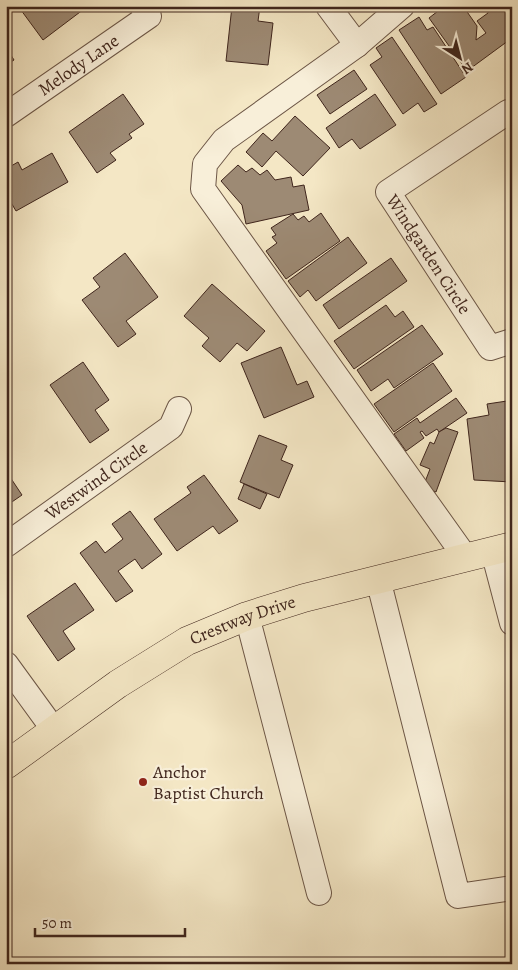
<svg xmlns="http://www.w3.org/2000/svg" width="518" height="970" font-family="Alegreya,serif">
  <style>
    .building { fill: #9d8a74; stroke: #3f251c }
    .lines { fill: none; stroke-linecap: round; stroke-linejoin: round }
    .minor-casing { stroke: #6c5646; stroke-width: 26 }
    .major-casing { stroke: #3f251c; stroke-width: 29 }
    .minor { stroke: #f8efd9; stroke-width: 24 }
    .major { stroke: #f4e7c5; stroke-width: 28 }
    .poi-dot { fill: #8f2418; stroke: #f8efd9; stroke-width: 2 }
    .labels { text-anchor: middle; stroke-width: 4.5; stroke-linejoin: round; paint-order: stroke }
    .street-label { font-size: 18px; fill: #3f251c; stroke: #f8efd9 }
    .poi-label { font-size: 18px; fill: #3f251c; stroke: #f8efd9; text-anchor: start }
  </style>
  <rect width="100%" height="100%" fill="#f4e7c5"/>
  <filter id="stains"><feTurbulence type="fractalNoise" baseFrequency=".004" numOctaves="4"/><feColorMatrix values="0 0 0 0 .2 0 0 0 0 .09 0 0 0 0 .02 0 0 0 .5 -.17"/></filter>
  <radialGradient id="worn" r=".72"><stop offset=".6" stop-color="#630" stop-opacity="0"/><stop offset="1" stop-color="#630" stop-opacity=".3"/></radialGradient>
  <g class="building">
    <polygon points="18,6 88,6 43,40"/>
    <polygon points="232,6 260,6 258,21 273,23 268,65 226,61"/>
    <polygon points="435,6 463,6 477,26 476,40 486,33 477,21 488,13 488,6 512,6 512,38 467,71 429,18 438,11"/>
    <polygon points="419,17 427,30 433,27 466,77 441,94 399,30"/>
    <polygon points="392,37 437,104 424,112 418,103 403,114 370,65 382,57 376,48"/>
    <polygon points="6,47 14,60 6,65"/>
    <polygon points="354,70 367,89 330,114 317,95"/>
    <polygon points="123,94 144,124 129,134 132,138 110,153 116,160 97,173 69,132"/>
    <polygon points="375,94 396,125 360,149 352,139 339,148 326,128"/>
    <polygon points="295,116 330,148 303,176 276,151 262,167 246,152 263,133 272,141"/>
    <polygon points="52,153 68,182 16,211 6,194 6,169 18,162 22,170"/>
    <polygon points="238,165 246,172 252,168 260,175 267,170 275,180 291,177 293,187 304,185 309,210 246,224 242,205 221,181"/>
    <polygon points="321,213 340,241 286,279 266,251 277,243 272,237 276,235 271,228 293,214 298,220 304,216 309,222"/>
    <polygon points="348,237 367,263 316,301 308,290 300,297 288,281"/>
    <polygon points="125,253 158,297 126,321 136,334 118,347 82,300 100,287 93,278"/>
    <polygon points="391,258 407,281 339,329 323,305"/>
    <polygon points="212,284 265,331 247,351 237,343 220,362 202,346 209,338 184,316"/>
    <polygon points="386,305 395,317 403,311 414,327 354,369 334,341"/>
    <polygon points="422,325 443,354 394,388 388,379 371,391 357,370"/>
    <polygon points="281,347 297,385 307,381 314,397 264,418 241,363"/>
    <polygon points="83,362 109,400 95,410 109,430 90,443 50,385"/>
    <polygon points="433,363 452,391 394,432 374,404"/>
    <polygon points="456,398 467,413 439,432 437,429 426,436 422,431 420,432 424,438 406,451 394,434 417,418 420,423"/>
    <polygon points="507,401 512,427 512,482 474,480 467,419 489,415 487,404"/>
    <polygon points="446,428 458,432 436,492 423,487 430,469 420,465 430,442 434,444 439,432"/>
    <polygon points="259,435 287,446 281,460 293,465 279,498 240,482"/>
    <polygon points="6,471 22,495 6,506"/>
    <polygon points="204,475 238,521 219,534 213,526 177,551 154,519 191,493 187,487"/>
    <polygon points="244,484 267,494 260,509 238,499"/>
    <polygon points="130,511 162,554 142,569 135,559 118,571 133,591 116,602 80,553 96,541 105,553 123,539 112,524"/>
    <polygon points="75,583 94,610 63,631 75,649 58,661 27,616"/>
  </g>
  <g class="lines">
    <g class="minor-casing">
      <g id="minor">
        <polyline points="328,6 357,45"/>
        <polyline points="402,6 357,45 224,140 205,164 203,189 466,558"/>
        <path id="s1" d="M 6,115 L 149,16 L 142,6"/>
        <path id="s2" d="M 512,117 L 508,112 L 388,192 L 490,348 L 512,341"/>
        <path id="s3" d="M 6,545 L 171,427 L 179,409"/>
        <polyline points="493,551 512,623"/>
        <polyline points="378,579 458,896 512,888"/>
        <polyline points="247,616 319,893"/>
        <polyline points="6,664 54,730"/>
      </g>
    </g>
    <g class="major-casing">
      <g id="major">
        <path id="s4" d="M 6,765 L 118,684 L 187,641 L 247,616 L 304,598 L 512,546"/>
      </g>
    </g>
    <use href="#minor" class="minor"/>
    <use href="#major" class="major"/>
  </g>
  <circle class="poi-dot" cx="143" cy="782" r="5"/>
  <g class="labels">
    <g class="street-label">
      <text dy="6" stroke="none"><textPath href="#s1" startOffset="88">Melody Lane</textPath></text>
      <text dy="6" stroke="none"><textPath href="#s2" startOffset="225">Windgarden Circle</textPath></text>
      <text dy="6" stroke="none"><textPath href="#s3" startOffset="111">Westwind Circle</textPath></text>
      <text dy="6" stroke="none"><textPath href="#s4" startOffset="279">Crestway Drive</textPath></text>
    </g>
    <g class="poi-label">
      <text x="153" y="778">Anchor<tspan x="153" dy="21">Baptist Church</tspan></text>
    </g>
  </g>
  <rect width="518" height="970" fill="none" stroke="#f4e7c5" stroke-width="25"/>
  <rect x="8" y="8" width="503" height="955" fill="none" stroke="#3f251c" stroke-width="2.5"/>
  <rect x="12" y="12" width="493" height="945" fill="none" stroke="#3f251c"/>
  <g transform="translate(460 58) rotate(144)" stroke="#f8efd9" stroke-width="4" paint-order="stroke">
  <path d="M0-4L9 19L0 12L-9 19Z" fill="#3f251c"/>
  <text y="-8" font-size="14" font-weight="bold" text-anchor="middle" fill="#3f251c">N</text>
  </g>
  <path d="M35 928v8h150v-8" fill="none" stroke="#3f251c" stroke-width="2.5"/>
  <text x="42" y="928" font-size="15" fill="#3f251c" stroke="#f8efd9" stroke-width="4" paint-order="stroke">50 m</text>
  <rect width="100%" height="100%" filter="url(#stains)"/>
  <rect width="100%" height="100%" fill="url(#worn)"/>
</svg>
